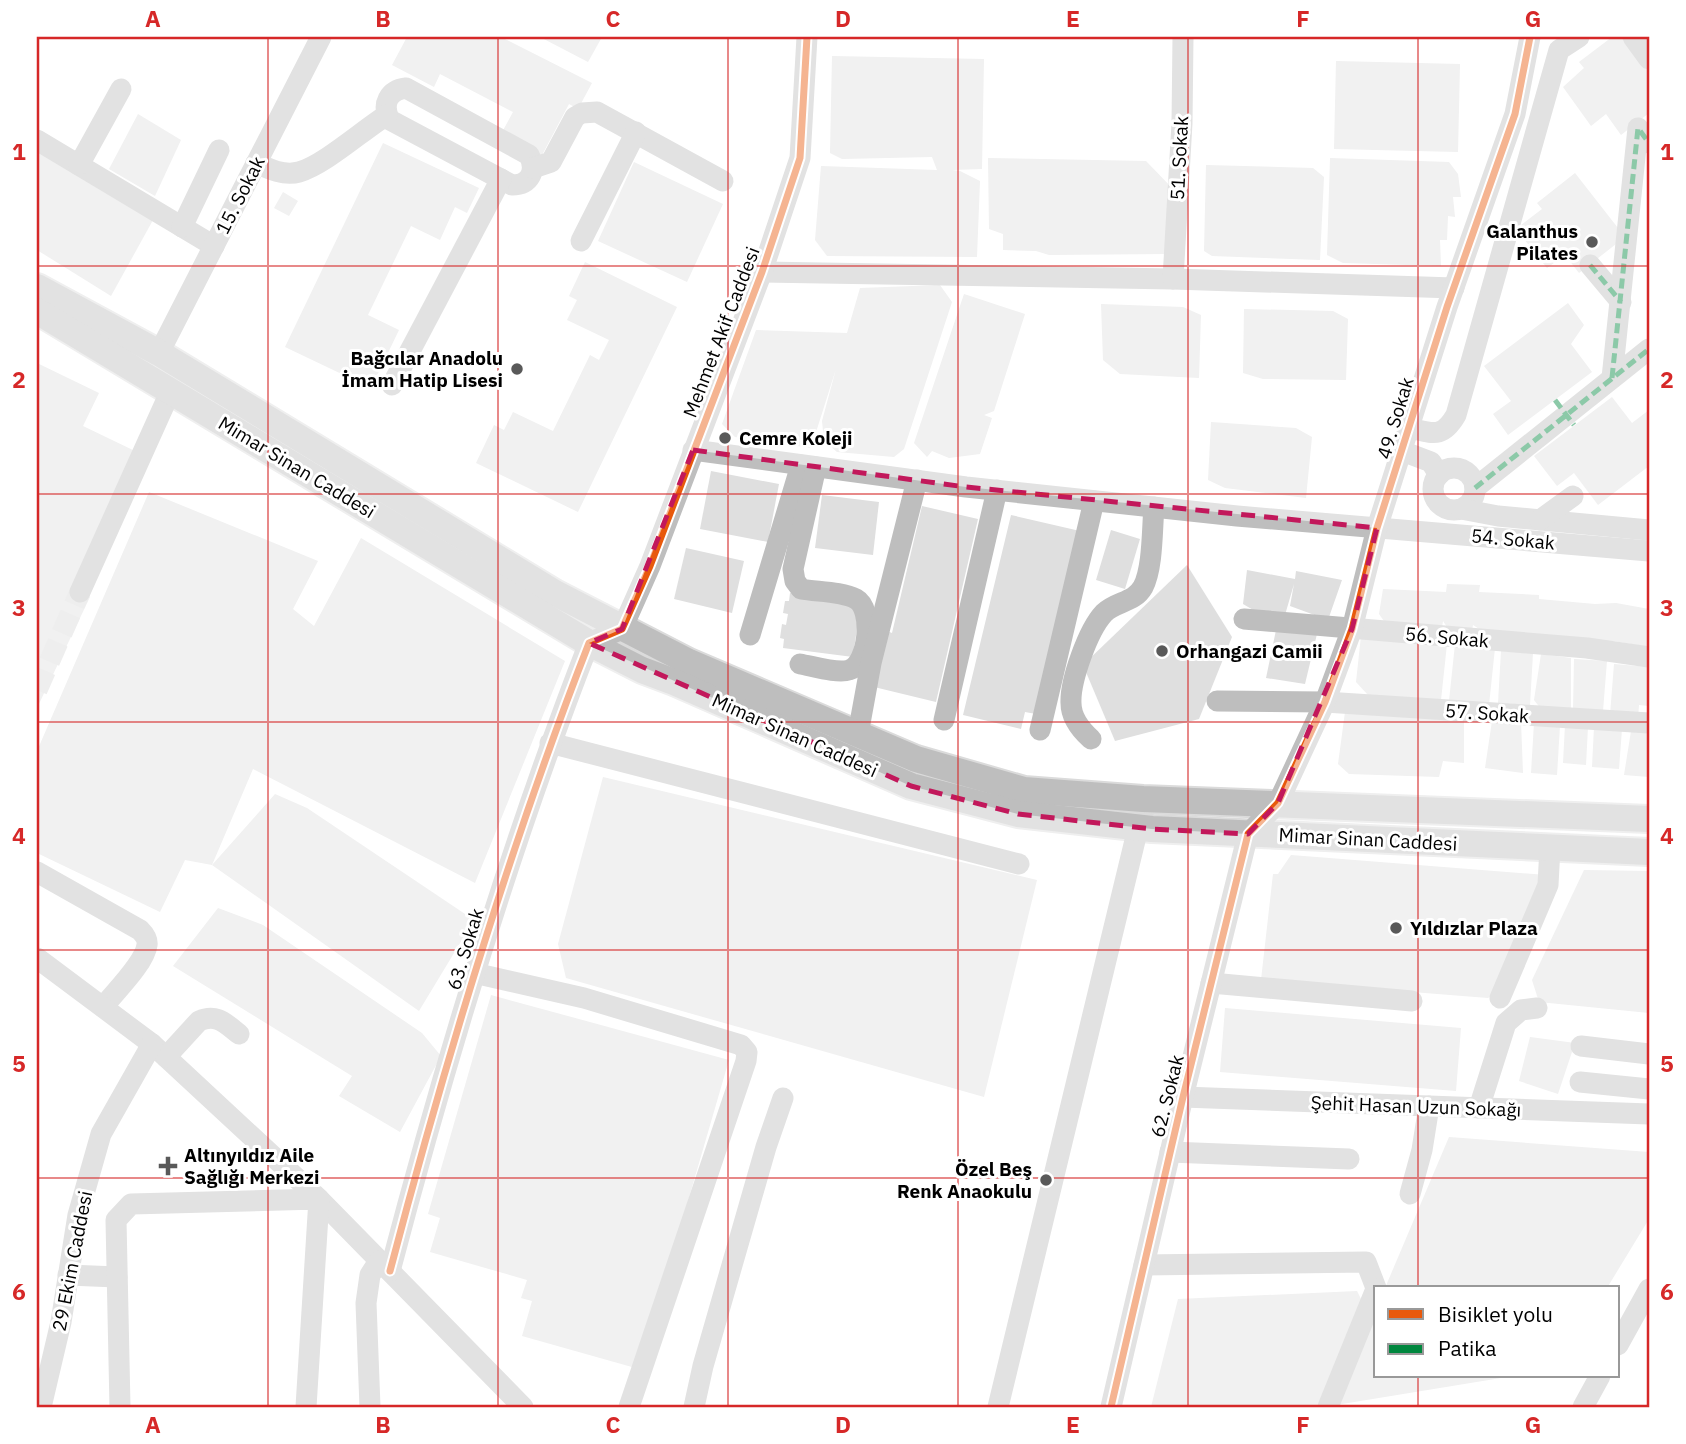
<svg xmlns="http://www.w3.org/2000/svg" width="1686" height="1444" font-family="'IBM Plex Sans',sans-serif">
  <style>
    .building { fill: #dfdfdf }
    .lines { fill: none; stroke-linecap: round; stroke-linejoin: round }
    .minor-tunnel { stroke: #d9d9d9; stroke-width: 21; stroke-dasharray: 21 10; stroke-linecap: butt }
    .major-casing { stroke: #dbdbdb; stroke-width: 30 }
    .minor { stroke: #bebebe; stroke-width: 21 }
    .major { stroke: #bebebe; stroke-width: 26 }
    .quiet { stroke: #00873e; stroke-width: 5; stroke-dasharray: 10 5; stroke-linecap: butt }
    .cycleway-casing { stroke: #fff; stroke-width: 11 }
    .cycleway { stroke: #e8590c; stroke-width: 7 }
    .marked { fill: none; stroke: #c2185b; stroke-width: 5; stroke-dasharray: 14 9; stroke-linejoin: round }
    .grid { fill: none; stroke: #d62828; stroke-width: 2; stroke-opacity: 0.55 }
    .poi-dot { fill: #595959; stroke: #fff; stroke-width: 2.5 }
    .labels { text-anchor: middle; stroke-width: 6; stroke-linejoin: round; paint-order: stroke }
    .street-label { font-size: 19px; fill: #000; stroke: #fff }
    .poi-label { font-size: 19px; font-weight: bold; fill: #000; stroke: #fff; text-anchor: start }
    .neatline { fill: none; stroke: #d62828; stroke-width: 2.5 }
    .grid-label { font-size: 23px; text-anchor: middle; font-weight: bold; fill: #d62828 }
  </style>
  <rect width="100%" height="100%" fill="#fff"/>
  <g class="building">
    <polygon points="407,37 501,37 592,83 578,109 569,104 541,157 500,136 513,112 440,74 434,87 392,65"/>
    <polygon points="540,37 602,37 588,62"/>
    <polygon points="1612,37 1624,37 1649,69 1649,113 1621,135 1606,114 1591,126 1563,87 1584,68 1579,62"/>
    <polygon points="832,56 984,59 982,169 952,170 960,171 980,181 977,257 827,256 815,240 821,166 937,170 932,157 842,159 830,153"/>
    <polygon points="1336,61 1460,64 1458,152 1334,149"/>
    <polygon points="138,114 181,140 155,196 109,169"/>
    <polygon points="383,143 479,188 467,213 455,207 440,240 411,226 368,315 399,330 371,388 285,347"/>
    <polygon points="37,148 153,220 111,296 37,250"/>
    <polygon points="988,158 1146,161 1175,191 1167,254 1049,255 1036,251 1003,250 1003,234 989,229"/>
    <polygon points="1330,158 1449,162 1458,174 1461,197 1453,197 1455,217 1448,216 1447,240 1440,240 1441,266 1343,263 1327,255"/>
    <polygon points="634,162 723,204 687,282 598,241"/>
    <polygon points="1206,165 1313,168 1324,177 1320,260 1212,256 1204,251"/>
    <polygon points="1575,173 1625,237 1579,273 1565,255 1547,268 1516,229 1542,209 1537,203"/>
    <polygon points="283,192 298,201 289,216 274,208"/>
    <polygon points="585,262 677,307 578,512 476,463 494,425 504,430 513,412 553,431 590,355 599,360 609,340 567,320 577,300 569,296"/>
    <polygon points="940,285 952,302 904,449 894,457 837,452 824,441 822,421 836,369 811,448 735,437 722,424 756,330 847,333 860,288"/>
    <polygon points="964,294 1025,314 994,411 984,415 992,418 980,454 949,458 932,451 927,457 914,443"/>
    <polygon points="1568,303 1584,325 1571,344 1592,372 1508,435 1493,414 1511,401 1484,366"/>
    <polygon points="1101,304 1183,307 1201,315 1199,378 1120,374 1103,360"/>
    <polygon points="1244,309 1333,311 1348,319 1346,380 1263,379 1243,373"/>
    <polygon points="37,363 99,393 83,426 137,452 72,588 90,597 37,708"/>
    <polygon points="1612,397 1632,423 1649,410 1649,466 1598,505 1574,473 1557,486 1534,456"/>
    <polygon points="1211,422 1296,428 1312,437 1306,498 1225,488 1208,480"/>
    <polygon points="711,471 779,484 768,542 700,529"/>
    <polygon points="149,492 318,561 293,609 314,626 361,538 565,661 475,883 253,769 212,865 185,860 160,912 37,853 37,751"/>
    <polygon points="822,495 879,502 873,555 815,548"/>
    <polygon points="922,506 978,519 936,702 874,687 887,631 892,633"/>
    <polygon points="1011,515 1080,531 1036,714 1025,712 1021,729 963,715"/>
    <polygon points="1111,530 1140,539 1125,589 1096,580"/>
    <polygon points="686,548 744,561 732,613 674,599"/>
    <polygon points="1187,565 1232,637 1199,719 1115,741 1083,665"/>
    <polygon points="1247,570 1295,579 1296,571 1342,580 1328,620 1290,606 1294,584 1285,615 1260,614 1243,604"/>
    <polygon points="1447,584 1480,585 1479,592 1539,595 1539,599 1595,604 1616,603 1649,609 1649,647 1613,641 1592,642 1484,632 1473,625 1472,630 1447,627 1443,621 1442,627 1386,624 1379,614 1383,589 1446,592"/>
    <polygon points="790,593 855,601 859,613 853,657 783,648 784,639 780,638 782,624 786,625 788,614 783,613 785,601 789,601"/>
    <polygon points="1276,630 1317,634 1305,684 1266,678"/>
    <polygon points="1361,636 1447,644 1441,700 1368,695 1356,682"/>
    <polygon points="1455,644 1495,648 1489,705 1449,701"/>
    <polygon points="1501,651 1533,653 1530,705 1498,703"/>
    <polygon points="1541,654 1571,658 1571,709 1541,709 1534,700"/>
    <polygon points="1574,659 1607,661 1603,711 1573,710"/>
    <polygon points="1614,664 1649,667 1649,706 1639,705 1638,718 1610,715"/>
    <polygon points="1345,712 1464,717 1464,763 1443,761 1439,777 1349,774 1338,764"/>
    <polygon points="1492,721 1521,722 1523,773 1485,768"/>
    <polygon points="1534,723 1560,726 1557,775 1531,773"/>
    <polygon points="1565,725 1588,727 1586,765 1563,763"/>
    <polygon points="1594,727 1622,729 1619,769 1592,767"/>
    <polygon points="1631,731 1649,732 1649,777 1624,775"/>
    <polygon points="603,777 1037,880 984,1097 566,978 558,944"/>
    <polygon points="275,794 307,808 474,920 419,1011 212,865"/>
    <polygon points="1291,855 1546,875 1500,990 1488,998 1261,980 1273,874 1278,874"/>
    <polygon points="1584,870 1649,871 1649,1013 1539,1002 1532,980"/>
    <polygon points="218,908 263,925 422,1033 441,1056 400,1132 339,1096 352,1076 173,966"/>
    <polygon points="491,995 729,1060 639,1369 522,1336 532,1301 521,1298 527,1280 430,1252 440,1218 428,1214"/>
    <polygon points="1225,1008 1461,1028 1456,1091 1220,1072"/>
    <polygon points="1530,1037 1575,1043 1558,1094 1519,1081"/>
    <polygon points="1449,1137 1649,1152 1649,1219 1607,1288 1385,1288"/>
    <polygon points="1357,1291 1362,1301 1319,1407 1151,1407 1178,1299"/>
    <polygon points="1376,1309 1376,1376 1507,1377 1336,1405"/>
  </g>
  <g class="lines">
    <polyline class="minor-tunnel" points="37,690 80,592"/>
    <g class="major-casing">
      <g id="major">
        <polyline points="37,287 159,353 555,593 689,662 916,759 1024,790 1143,799 1649,819"/>
        <polyline points="37,311 589,643 642,670 674,682 911,786 1018,814 1152,829 1649,852"/>
      </g>
    </g>
    <g class="minor">
      <polyline points="1633,37 1649,59"/>
      <path d="M 406,88 L 529,155 C 537,171 530,185 512,185 L 390,120 C 381,104 389,90 406,88 Z"/>
      <polyline points="37,140 214,246"/>
      <path d="M 256,163 C 269,169 284,176 299,172 C 324,165 363,130 387,115"/>
      <polyline points="79,165 121,89"/>
      <polyline points="533,168 551,162 575,117 582,113 597,112 723,181"/>
      <polyline points="182,227 219,150"/>
      <polyline points="581,241 636,132"/>
      <polyline points="1590,265 1621,302"/>
      <polyline points="762,272 1173,279 1454,288"/>
      <polyline points="1173,279 1182,123 1183,37"/>
      <polyline points="159,353 321,37"/>
      <polyline points="1612,378 1638,128 1649,143"/>
      <polyline points="392,385 501,179"/>
      <path d="M 1409,428 C 1433,433 1442,439 1456,415 L 1559,50 L 1579,37"/>
      <polyline points="693,450 966,487 1237,516 1649,551"/>
      <polyline points="1402,451 1431,462 1439,475"/>
      <circle cx="1454" cy="489" r="21"/>
      <polyline points="1475,488 1649,349"/>
      <polyline points="1461,509 1498,516 1649,530"/>
      <polyline points="1540,520 1573,496"/>
      <polyline points="80,592 171,390"/>
      <polyline points="1244,619 1587,648 1649,657"/>
      <polyline points="750,635 801,465"/>
      <path d="M 800,664 C 812,666 838,674 849,670 C 869,664 874,609 856,599 C 841,591 817,592 801,589 L 795,581 L 793,569 L 816,467"/>
      <polyline points="1217,701 1325,702 1649,723"/>
      <polyline points="944,720 997,490"/>
      <polyline points="1040,730 1094,501"/>
      <polyline points="858,734 871,663 917,480"/>
      <path d="M 1091,739 C 1081,730 1071,718 1071,703 C 1070,681 1088,630 1104,613 C 1116,601 1134,603 1143,587 C 1153,568 1152,529 1154,507"/>
      <polyline points="550,743 1019,864"/>
      <path d="M 37,872 L 140,930 C 144,934 148,939 147,945 C 145,963 114,993 103,1007"/>
      <polyline points="37,958 152,1044 319,1199 523,1407"/>
      <polyline points="474,973 584,998 741,1045 747,1052 746,1061 629,1407"/>
      <polyline points="1211,983 1412,1001"/>
      <polyline points="1500,998 1548,885 1550,847"/>
      <polyline points="1581,1046 1649,1054"/>
      <path d="M 166,1057 L 199,1021 C 217,1013 226,1024 239,1034"/>
      <polyline points="1580,1082 1649,1089"/>
      <polyline points="1183,1097 1649,1114"/>
      <polyline points="1479,1108 1506,1023 1521,1010 1537,1008"/>
      <polyline points="1170,1152 1349,1159"/>
      <polyline points="1410,1194 1422,1150 1429,1106"/>
      <polyline points="1144,1265 1366,1262 1376,1288"/>
      <path d="M 390,1271 C 446,1058 509,848 589,643 L 622,629 L 650,566 L 762,272 L 800,158 L 807,37"/>
      <polyline points="68,1275 117,1277"/>
      <polyline points="1618,1345 1649,1289"/>
      <polyline points="41,1407 61,1322 78,1215 101,1134 152,1044"/>
      <polyline points="120,1407 116,1220 131,1204 319,1199 306,1407"/>
      <polyline points="370,1407 366,1303 370,1275 379,1261"/>
      <polyline points="694,1407 703,1366 766,1147 783,1098"/>
      <polyline points="998,1407 1138,828"/>
      <polyline points="1111,1407 1183,1097 1248,834 1278,803 1325,702 1352,629 1377,528 1447,307 1515,114 1530,37"/>
      <polyline points="1328,1407 1376,1289"/>
      <polyline points="1583,1407 1600,1376"/>
    </g>
    <use href="#major" class="major"/>
    <g class="quiet">
      <polyline points="1590,265 1621,302"/>
      <polyline points="1612,378 1638,128 1649,143"/>
      <polyline points="1555,400 1574,425"/>
      <polyline points="1475,488 1649,349"/>
    </g>
    <g class="cycleway-casing">
      <g id="cycleway">
        <path d="M 390,1271 C 446,1058 509,848 589,643 L 622,629 L 650,566 L 762,272 L 800,158 L 807,37"/>
        <polyline points="1111,1407 1183,1097 1248,834 1278,803 1325,702 1352,629 1377,528 1447,307 1515,114 1530,37"/>
      </g>
    </g>
    <use href="#cycleway" class="cycleway"/>
  </g>
  <path d="M0 0H1686V1444H0ZM 693,450 L 966,487 L 1377,528 L 1352,629 L 1278,803 L 1248,834 L 1152,829 L 1018,814 L 911,786 L 589,643 L 622,629 Z" fill="#fff" fill-opacity=".55" fill-rule="evenodd"/>
  <path class="marked" d="M 693,450 L 966,487 L 1377,528 L 1352,629 L 1278,803 L 1248,834 L 1152,829 L 1018,814 L 911,786 L 589,643 L 622,629 Z"/>
  <path class="grid" d="M 268,37 L 268,1407M 498,37 L 498,1407M 728,37 L 728,1407M 958,37 L 958,1407M 1188,37 L 1188,1407M 1418,37 L 1418,1288M 37,266 L 1649,266M 37,494 L 1649,494M 37,722 L 1649,722M 37,950 L 1649,950M 37,1178 L 1649,1178M 1418,1376 L 1418,1407"/>
  <g class="poi-dot">
    <circle cx="1592" cy="242" r="7"/>
    <circle cx="517" cy="369" r="7"/>
    <circle cx="725" cy="438" r="7"/>
    <circle cx="1162" cy="651" r="7"/>
    <circle cx="1396" cy="928" r="7"/>
    <path d="M164.5 1155.5h7v7h7v7h-7v7h-7v-7h-7v-7h7z"/>
    <circle cx="1046" cy="1180" r="7"/>
  </g>
  <g class="labels">
    <g class="street-label">
      <text transform="translate(1179 158) rotate(-87)" y="7">51. Sokak</text>
      <text transform="translate(240 195) rotate(-63)" y="7">15. Sokak</text>
      <text transform="translate(721 332) rotate(-69)" y="7">Mehmet Akif Caddesi</text>
      <text transform="translate(1395 418) rotate(-73)" y="7">49. Sokak</text>
      <text transform="translate(297 467) rotate(31)" y="7">Mimar Sinan Caddesi</text>
      <text transform="translate(1513 539) rotate(5)" y="7">54. Sokak</text>
      <text transform="translate(1447 637) rotate(5)" y="7">56. Sokak</text>
      <text transform="translate(1487 713) rotate(4)" y="7">57. Sokak</text>
      <text transform="translate(795 735) rotate(24)" y="7">Mimar Sinan Caddesi</text>
      <text transform="translate(1368 839) rotate(3)" y="7">Mimar Sinan Caddesi</text>
      <text transform="translate(465 949) rotate(-73)" y="7">63. Sokak</text>
      <text transform="translate(1167 1096) rotate(-76)" y="7">62. Sokak</text>
      <text transform="translate(1416 1106) rotate(2)" y="7">Şehit Hasan Uzun Sokağı</text>
      <text transform="translate(72 1261) rotate(-79)" y="7">29 Ekim Caddesi</text>
    </g>
    <g class="poi-label">
      <text x="1578" y="238" text-anchor="end">Galanthus<tspan x="1578" dy="22">Pilates</tspan></text>
      <text x="503" y="365" text-anchor="end">Bağcılar Anadolu<tspan x="503" dy="22">İmam Hatip Lisesi</tspan></text>
      <text x="739" y="445">Cemre Koleji</text>
      <text x="1176" y="658">Orhangazi Camii</text>
      <text x="1410" y="935">Yıldızlar Plaza</text>
      <text x="184" y="1162">Altınyıldız Aile<tspan x="184" dy="22">Sağlığı Merkezi</tspan></text>
      <text x="1032" y="1176" text-anchor="end">Özel Beş<tspan x="1032" dy="22">Renk Anaokulu</tspan></text>
    </g>
  </g>
  <rect width="1686" height="1444" fill="none" stroke="#ffffff" stroke-width="77"/>
  <rect x="1374" y="1286" width="245" height="91" fill="#ffffff" stroke="#999999" stroke-width="2"/>
  <rect x="1388" y="1309" width="35" height="10" fill="#e8590c" stroke="#999999" stroke-width="2"/>
  <text x="1438" y="1322" font-size="21" fill="#000000">Bisiklet yolu</text>
  <rect x="1388" y="1344" width="35" height="10" fill="#00873e" stroke="#999999" stroke-width="2"/>
  <text x="1438" y="1356" font-size="21" fill="#000000">Patika</text>
  <rect x="38" y="38" width="1610" height="1368" class="neatline"/>
  <g class="grid-label">
    <text x="153" y="27">A</text>
    <text x="383" y="27">B</text>
    <text x="613" y="27">C</text>
    <text x="843" y="27">D</text>
    <text x="1073" y="27">E</text>
    <text x="1303" y="27">F</text>
    <text x="1533" y="27">G</text>
    <text x="19" y="160">1</text>
    <text x="1667" y="160">1</text>
    <text x="19" y="388">2</text>
    <text x="1667" y="388">2</text>
    <text x="19" y="616">3</text>
    <text x="1667" y="616">3</text>
    <text x="19" y="844">4</text>
    <text x="1667" y="844">4</text>
    <text x="19" y="1072">5</text>
    <text x="1667" y="1072">5</text>
    <text x="19" y="1300">6</text>
    <text x="1667" y="1300">6</text>
    <text x="153" y="1433">A</text>
    <text x="383" y="1433">B</text>
    <text x="613" y="1433">C</text>
    <text x="843" y="1433">D</text>
    <text x="1073" y="1433">E</text>
    <text x="1303" y="1433">F</text>
    <text x="1533" y="1433">G</text>
  </g>
</svg>
